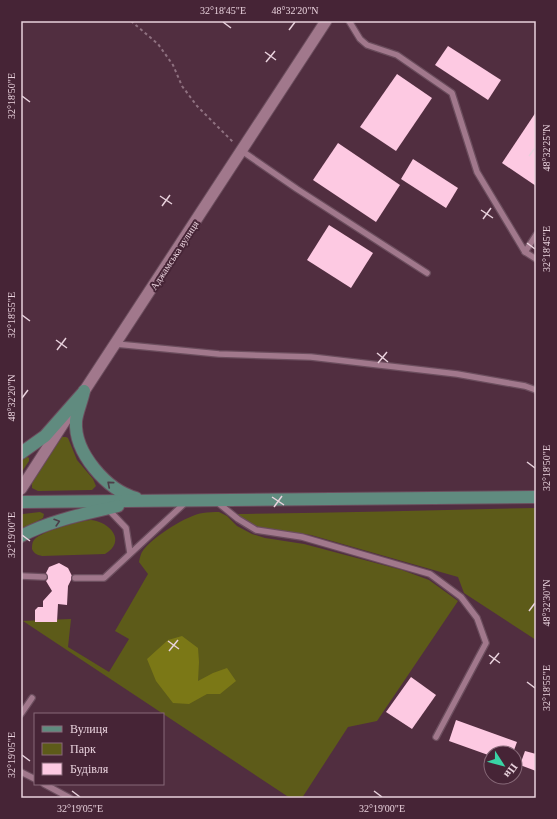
<svg xmlns="http://www.w3.org/2000/svg" width="557" height="819" font-family="'Times New Roman',serif">
  <style>
    .green { fill: #5d5b19 }
    .forest { fill: #7b7816 }
    .building { fill: #fdc9e2 }
    .lines { fill: none; stroke-linecap: round; stroke-linejoin: round }
    .lane-casing { stroke: #6b4d5d; stroke-width: 8 }
    .street-casing { stroke: #6b4d5d; stroke-width: 13 }
    .primary-casing { stroke: #6b4d5d; stroke-width: 14 }
    .path { stroke: #8f7180; stroke-width: 2; stroke-dasharray: 3 3; stroke-linecap: butt }
    .lane { stroke: #a1788c; stroke-width: 5.5 }
    .street { stroke: #a1788c; stroke-width: 11 }
    .primary { stroke: #608b7f; stroke-width: 12 }
    .oneway { stroke: #4c3e48 }
    .ticks { fill: none; stroke: #e8d1dc; stroke-width: 1.5 }
    .labels { text-anchor: middle; stroke-width: 4; stroke-linejoin: round; paint-order: stroke }
    .street-label { font-size: 10px; fill: #e8d1dc; stroke: #462436 }
    .neatline { fill: none; stroke: #e8d1dc; stroke-width: 1.5 }
    .ticks-label { font-size: 10px; text-anchor: middle; fill: #e8d1dc }
  </style>
  <rect width="100%" height="100%" fill="#512e40"/>
  <g class="green">
    <polygon points="62,437 66,437 68,438 77,460 93,479 96,486 92,490 38,491 32,488 32,483 34,480"/>
    <polygon points="26,456 29,458 29,461 21,473 21,458"/>
    <path d="M 536,508 L 536,640 L 464,593 L 458,577 L 311,535 L 257,527 L 235,514 C 336,513 436,510 536,508 Z"/>
    <polygon points="40,512 44,514 43,518 21,530 21,515 23,514"/>
    <path d="M 219,512 L 227,516 L 237,526 L 252,534 L 265,538 L 304,544 L 402,570 L 429,580 L 458,601 L 377,721 L 348,727 L 302,798 L 290,798 L 23,621 L 21,622 L 21,621 L 71,619 L 68,647 L 109,672 L 129,639 L 115,631 L 148,574 L 139,562 C 140,557 141,552 145,548 C 155,536 187,515 203,513 C 208,512 214,512 219,512 Z"/>
    <path d="M 91,520 C 110,522 127,541 105,554 L 42,556 C 38,555 34,554 32,549 C 32,546 32,542 34,540 C 41,531 80,521 91,520 Z"/>
  </g>
  <polygon class="forest" points="182,636 198,648 199,662 198,681 213,673 227,668 236,681 220,694 207,694 189,704 173,703 156,681 147,659 168,640"/>
  <g class="building">
    <polygon points="448,46 501,80 488,100 435,65"/>
    <polygon points="397,74 432,98 396,151 360,127"/>
    <polygon points="536,112 536,186 502,163"/>
    <polygon points="338,143 400,185 376,222 313,180"/>
    <polygon points="413,159 458,188 446,208 401,179"/>
    <polygon points="329,225 373,253 351,288 307,260"/>
    <polygon points="59,563 68,568 72,576 71,580 68,586 67,605 58,604 57,622 35,622 35,610 38,607 43,607 43,601 52,591 46,581 48,578 46,573 49,567"/>
    <polygon points="411,677 436,695 412,729 386,712"/>
    <polygon points="456,720 517,742 513,753 491,753 491,756 449,741"/>
    <polygon points="525,751 536,754 536,771 520,765"/>
  </g>
  <g class="lines">
    <g class="lane-casing">
      <g id="lane">
        <polyline points="349,21 360,39 367,45 397,55 452,93 477,172 525,252 536,259"/>
        <polyline points="242,151 297,189 427,273"/>
        <polyline points="525,252 536,235"/>
        <polyline points="116,344 219,354 311,357 457,374 525,386 536,390"/>
        <polyline points="217,502 238,519 256,530 302,537 430,574 461,597 477,618 486,643 436,737"/>
        <polyline points="108,509 126,528 130,553"/>
        <polyline points="21,576 44,577"/>
        <polyline points="75,578 104,578 186,502"/>
        <polyline points="21,714 32,698"/>
        <polyline points="21,772 35,779"/>
        <polyline points="44,784 70,798"/>
      </g>
    </g>
    <g class="street-casing">
      <g id="street">
        <polyline points="79,399 326,21"/>
        <polyline points="21,489 70,413"/>
      </g>
    </g>
    <g class="primary-casing">
      <g id="primary">
        <path d="M 84,391 C 82,401 77,412 76,421 C 74,453 107,490 136,498"/>
        <polyline points="21,453 45,436 82,394"/>
        <polyline points="21,502 536,497"/>
        <path d="M 21,536 C 51,520 85,514 118,506"/>
      </g>
    </g>
    <polyline class="path" points="131,21 158,44 173,65 182,86 197,106 234,143"/>
    <use href="#lane" class="lane"/>
    <use href="#street" class="street"/>
    <use href="#primary" class="primary"/>
  </g>
  <defs><path id="oneway-chevron" d="M-2-3.5L2.5 0L-2 3.5" fill="none" stroke-width="1.6" stroke-linecap="round" stroke-linejoin="round"/></defs>
  <g class="oneway">
    <use href="#oneway-chevron" transform="translate(110 484) rotate(-140)"/>
    <use href="#oneway-chevron" transform="translate(57 522) rotate(-17)"/>
  </g>
  <path class="ticks" d="M 223,22 L 231,28M 289,30 L 295,22M 265,52 L 276,60M 266,62 L 275,51M 22,96 L 30,102M 529,156 L 535,148M 160,196 L 172,204M 162,206 L 170,195M 481,210 L 493,218M 483,219 L 491,208M 527,243 L 535,249M 22,315 L 30,321M 56,340 L 67,348M 57,350 L 66,338M 377,353 L 388,362M 378,363 L 387,352M 22,398 L 28,390M 527,462 L 535,468M 272,497 L 284,505M 274,507 L 282,496M 22,535 L 30,541M 529,611 L 535,603M 168,641 L 179,649M 169,651 L 178,640M 489,655 L 500,663M 490,664 L 499,653M 527,682 L 535,688M 22,755 L 30,761M 72,791 L 80,797M 374,791 L 382,797"/>
  <g class="labels">
    <g class="street-label">
      <text transform="translate(174 255) rotate(-57)" y="4">Аджамська вулиця</text>
    </g>
  </g>
  <rect width="557" height="819" fill="none" stroke="#462436" stroke-width="44"/>
  <rect x="34" y="713" width="130" height="72" fill="#462436" stroke="#876978"/>
  <rect x="42" y="726" width="20" height="6" fill="#608b7f" stroke="#876978"/>
  <text x="70" y="733" font-size="12" fill="#e8d1dc">Вулиця</text>
  <rect x="42" y="743" width="20" height="12" fill="#5d5b19" stroke="#876978"/>
  <text x="70" y="753" font-size="12" fill="#e8d1dc">Парк</text>
  <rect x="42" y="763" width="20" height="12" fill="#fdc9e2" stroke="#876978"/>
  <text x="70" y="773" font-size="12" fill="#e8d1dc">Будівля</text>
  <g transform="translate(503 765) rotate(126)"><circle r="19" fill="#462436" stroke="#876978"/>
  <path d="M0-3L7 15L0 10L-7 15Z" fill="#39d4a5"/>
  <text y="-6" font-size="11" font-weight="bold" text-anchor="middle" fill="#e8d1dc">Пн</text>
  </g>
  <rect x="22" y="22" width="513" height="775" class="neatline"/>
  <g class="ticks-label">
    <text x="223" y="14">32°18'45"E</text>
    <text x="295" y="14">48°32'20"N</text>
    <text transform="translate(11 96) rotate(-90)" y="4">32°18'50"E</text>
    <text transform="translate(546 148) rotate(-90)" y="4">48°32'25"N</text>
    <text transform="translate(546 249) rotate(-90)" y="4">32°18'45"E</text>
    <text transform="translate(11 315) rotate(-90)" y="4">32°18'55"E</text>
    <text transform="translate(11 398) rotate(-90)" y="4">48°32'20"N</text>
    <text transform="translate(546 468) rotate(-90)" y="4">32°18'50"E</text>
    <text transform="translate(11 535) rotate(-90)" y="4">32°19'00"E</text>
    <text transform="translate(546 603) rotate(-90)" y="4">48°32'30"N</text>
    <text transform="translate(546 688) rotate(-90)" y="4">32°18'55"E</text>
    <text transform="translate(11 755) rotate(-90)" y="4">32°19'05"E</text>
    <text x="80" y="812">32°19'05"E</text>
    <text x="382" y="812">32°19'00"E</text>
  </g>
</svg>
